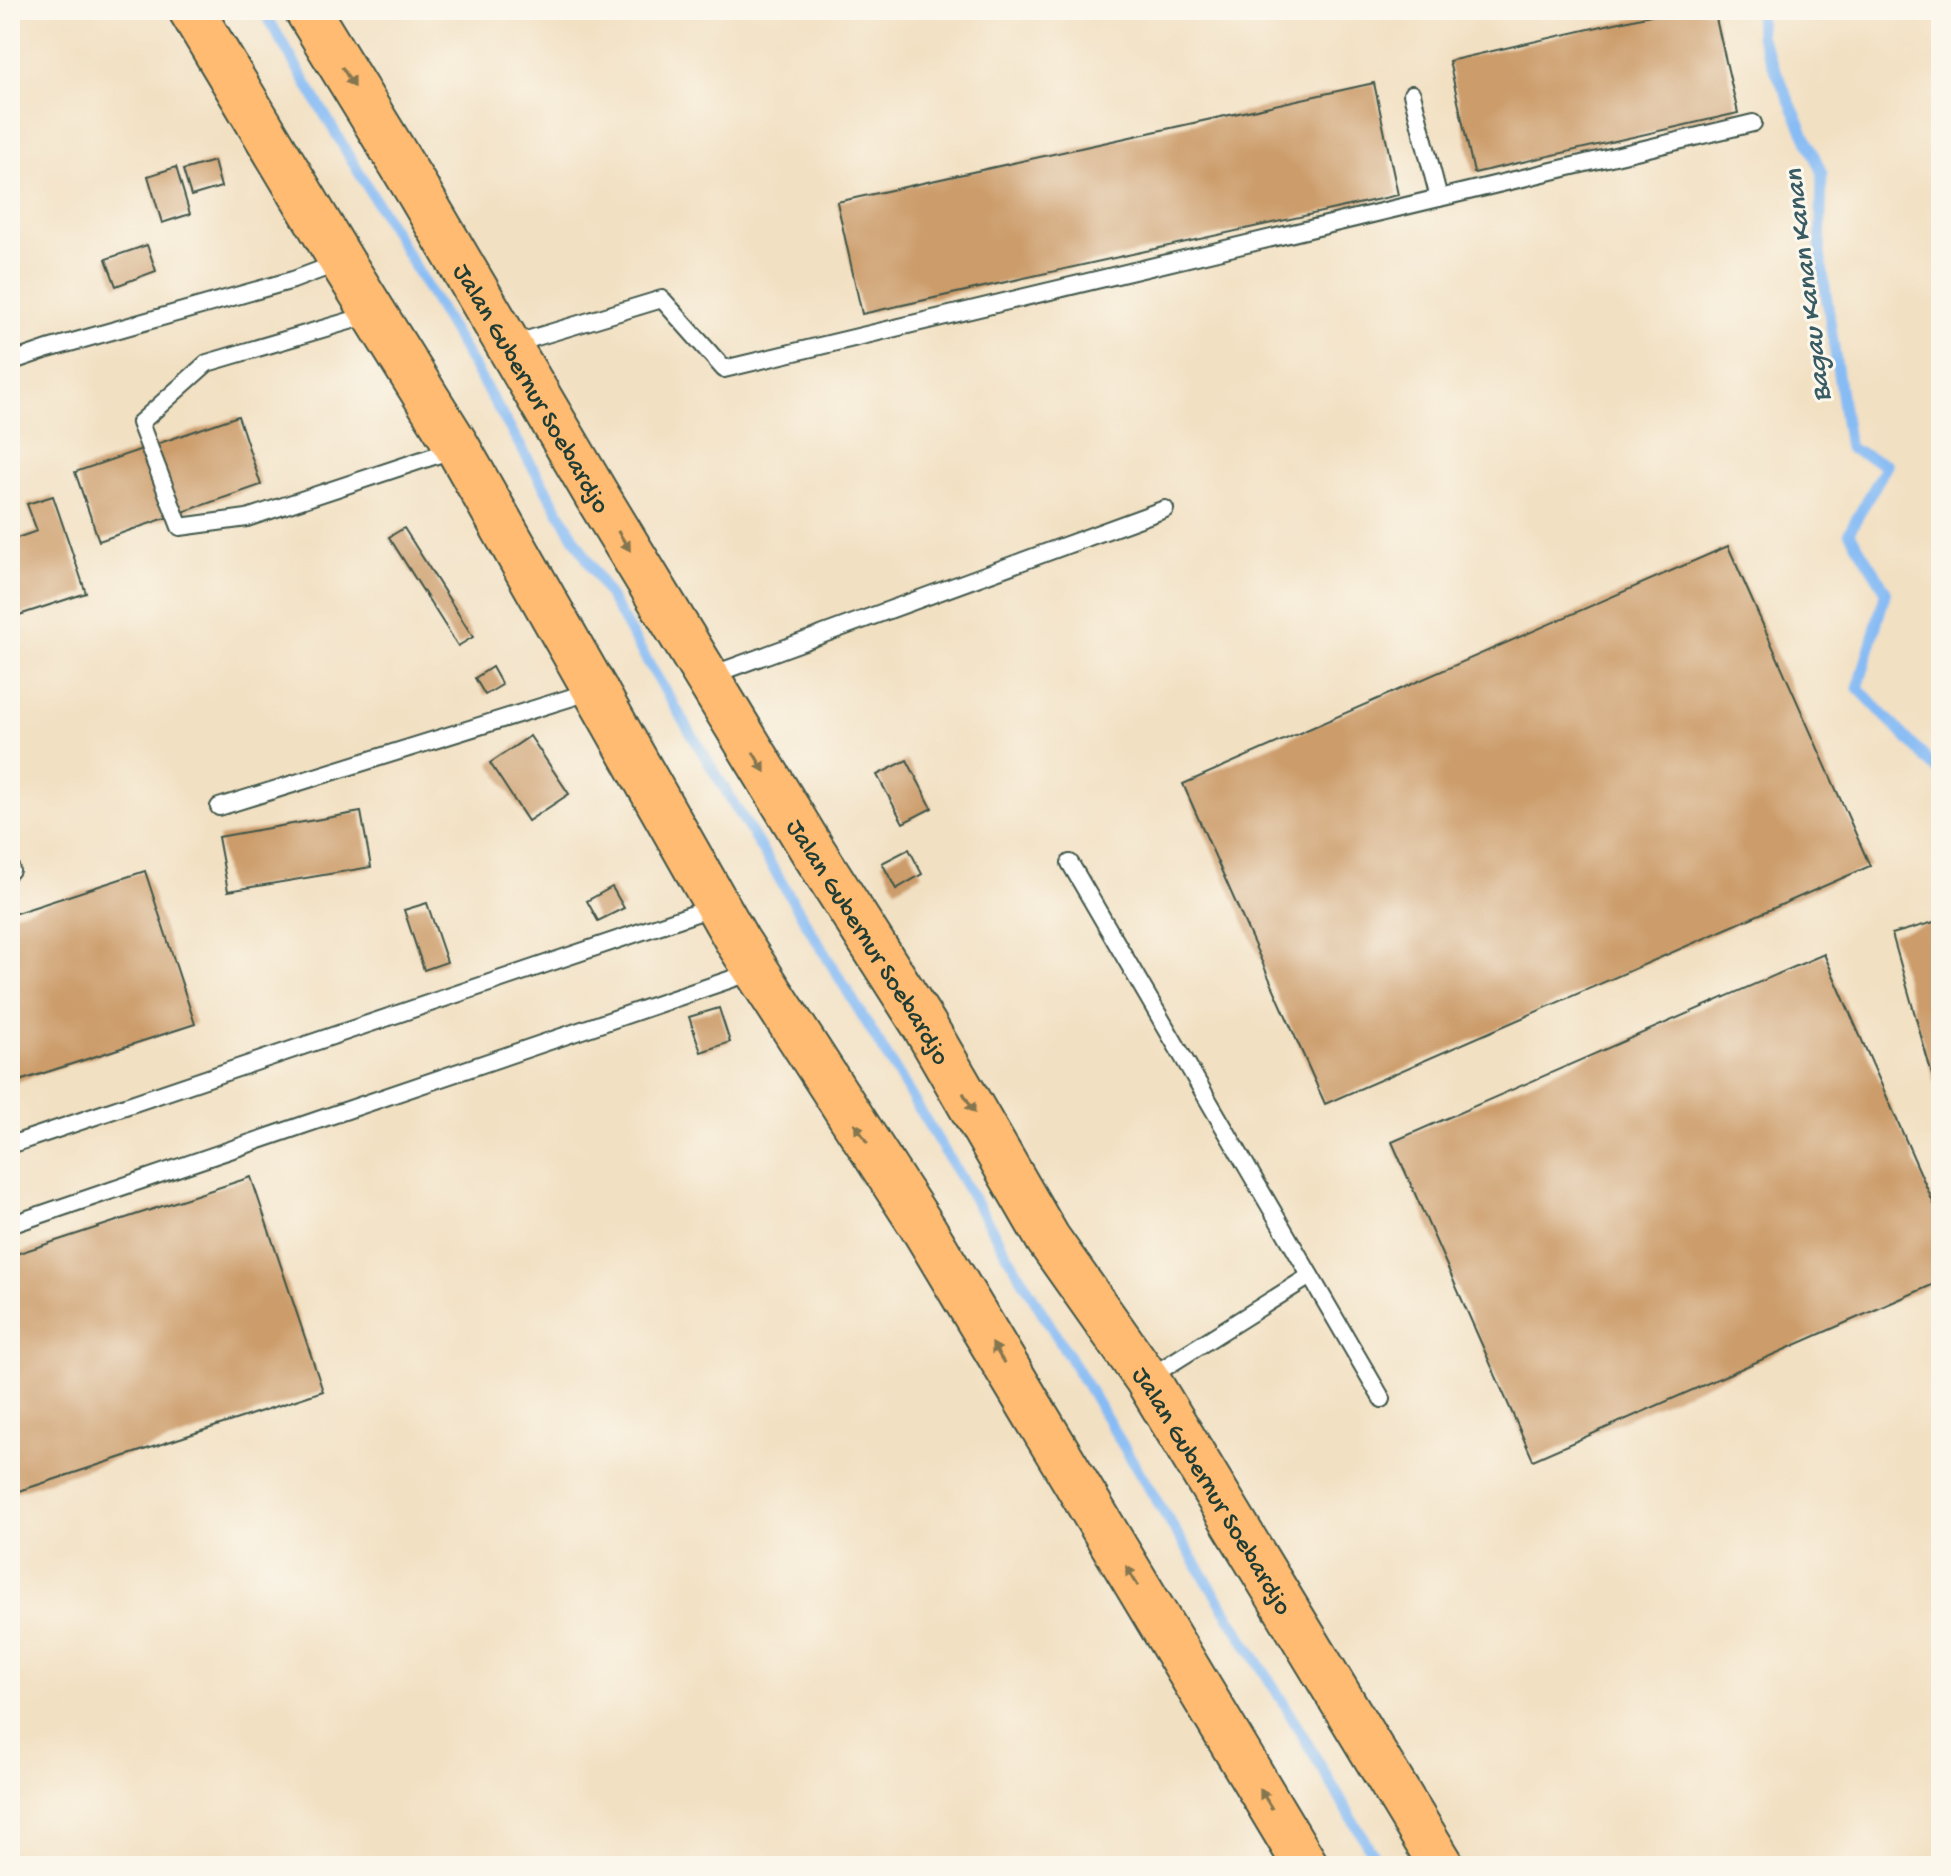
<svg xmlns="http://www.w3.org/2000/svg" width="1951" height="1876" font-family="'Gochi Hand',sans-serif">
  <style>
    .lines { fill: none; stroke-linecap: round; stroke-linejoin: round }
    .stream { stroke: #86bbf4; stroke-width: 11 }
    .building { fill: #cc9c6a }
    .lane-casing { stroke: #3f5549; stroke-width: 20 }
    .highway-casing { stroke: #3f5549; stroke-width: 48 }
    .lane { stroke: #fff; stroke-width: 16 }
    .highway { stroke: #ffbb71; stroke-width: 44 }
    .oneway { fill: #84764f }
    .labels { text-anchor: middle; stroke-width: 6; stroke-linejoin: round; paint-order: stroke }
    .street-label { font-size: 26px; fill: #1f3d34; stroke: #fbf7ec }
    .water-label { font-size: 28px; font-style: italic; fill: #395c64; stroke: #fbf7ec }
  </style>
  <rect width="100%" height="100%" fill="#fbf7ec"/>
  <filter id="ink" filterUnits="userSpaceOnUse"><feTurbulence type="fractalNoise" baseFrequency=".0125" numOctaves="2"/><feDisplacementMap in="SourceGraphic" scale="16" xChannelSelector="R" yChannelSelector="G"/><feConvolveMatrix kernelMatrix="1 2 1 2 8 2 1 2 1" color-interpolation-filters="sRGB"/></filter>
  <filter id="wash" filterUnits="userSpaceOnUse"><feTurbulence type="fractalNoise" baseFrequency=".006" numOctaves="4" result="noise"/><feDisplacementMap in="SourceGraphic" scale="32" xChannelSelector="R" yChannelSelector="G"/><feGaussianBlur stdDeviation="1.8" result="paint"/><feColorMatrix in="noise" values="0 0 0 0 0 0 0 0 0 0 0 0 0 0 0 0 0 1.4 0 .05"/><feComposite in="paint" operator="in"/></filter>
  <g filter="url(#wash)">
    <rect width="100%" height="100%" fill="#f2e0c2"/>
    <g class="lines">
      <g class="stream">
        <polyline points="263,10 649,664 1161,1508 1275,1689 1380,1866"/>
        <polyline points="1759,10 1760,36 1822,173 1820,253 1849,448 1887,465 1849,532 1886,591 1858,688 1941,774"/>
      </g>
    </g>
    <g id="blocks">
      <g class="building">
        <polygon points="1672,10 1714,10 1738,113 1474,173 1449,61"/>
        <polygon points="1374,83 1398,195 862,314 837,202"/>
        <polygon points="214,161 221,187 191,196 183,170"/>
        <polygon points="176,167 190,214 162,223 148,176"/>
        <polygon points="147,245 156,271 116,286 106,259"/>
        <polygon points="238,416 261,485 99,541 75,472"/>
        <polygon points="53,496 86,593 10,618 10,545 15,543 14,539 37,531 27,504"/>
        <polygon points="404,528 473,637 458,646 389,537"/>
        <polygon points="1728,546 1870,866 1325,1104 1183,784"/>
        <polygon points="492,667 502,685 485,695 475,678"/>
        <polygon points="530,736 569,794 528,821 490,763"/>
        <polygon points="907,760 932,808 903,823 877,775"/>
        <polygon points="361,812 371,867 228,891 218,837"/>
        <polygon points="909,849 922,874 896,889 882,863"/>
        <polygon points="145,871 195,1024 10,1084 10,915"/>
        <polygon points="612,887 624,908 598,921 587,901"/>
        <polygon points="427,903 447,962 424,970 404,910"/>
        <polygon points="1941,920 1941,1103 1940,1103 1892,934"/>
        <polygon points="1824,954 1941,1220 1941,1281 1533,1460 1392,1142"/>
        <polygon points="719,1008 730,1042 701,1052 689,1017"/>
        <polygon points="251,1177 323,1391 10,1494 10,1256"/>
      </g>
    </g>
  </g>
  <g filter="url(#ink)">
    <use href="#blocks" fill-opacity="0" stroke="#3f5549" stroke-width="2"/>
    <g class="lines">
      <g class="lane-casing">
        <g id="lane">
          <polyline points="1412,94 1439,198"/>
          <polyline points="373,314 207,363 140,423 180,527 247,518 455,449"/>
          <polyline points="510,345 662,299 724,369 1753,123"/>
          <polyline points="10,362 48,349 293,280 341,262"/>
          <polyline points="709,676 1165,509"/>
          <polyline points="219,807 592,691"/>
          <polyline points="1070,863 1382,1399"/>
          <polyline points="10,867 11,870"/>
          <polyline points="10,1145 717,906"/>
          <polyline points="10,1225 755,971"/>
          <polyline points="1148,1378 1310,1276"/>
        </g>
      </g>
      <g class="highway-casing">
        <g id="highway">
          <polyline points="191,10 342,262 458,448 738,942 925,1231 1306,1866"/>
          <path id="s1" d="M 307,10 L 419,193 L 597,496 L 813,851 L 924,1025 L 1048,1239 L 1147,1379 L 1442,1866"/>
        </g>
      </g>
      <use href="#lane" class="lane"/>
      <use href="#highway" class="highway"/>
    </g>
    <defs><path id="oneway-solid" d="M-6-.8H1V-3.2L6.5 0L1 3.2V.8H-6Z" transform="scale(2)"/></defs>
    <g class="oneway">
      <use href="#oneway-solid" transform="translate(348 77) rotate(59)"/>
      <use href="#oneway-solid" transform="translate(624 541) rotate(58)"/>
      <use href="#oneway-solid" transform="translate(759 762) rotate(59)"/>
      <use href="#oneway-solid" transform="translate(969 1103) rotate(60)"/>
      <use href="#oneway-solid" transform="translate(861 1133) rotate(-123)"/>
      <use href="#oneway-solid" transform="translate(998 1353) rotate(-121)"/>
      <use href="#oneway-solid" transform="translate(1132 1576) rotate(-121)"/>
      <use href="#oneway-solid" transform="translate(1266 1799) rotate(-121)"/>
    </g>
  </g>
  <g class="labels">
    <g class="street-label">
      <text dy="9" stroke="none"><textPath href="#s1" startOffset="440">Jalan Gubernur Soebardjo</textPath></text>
      <text dy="9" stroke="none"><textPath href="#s1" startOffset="1088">Jalan Gubernur Soebardjo</textPath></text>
      <text dy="9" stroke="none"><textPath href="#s1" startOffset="1736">Jalan Gubernur Soebardjo</textPath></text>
    </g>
    <g class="water-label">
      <text transform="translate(1805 286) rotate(-97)" y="10">Bagau Kanan Kanan</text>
    </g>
  </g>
  <rect width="1951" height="1876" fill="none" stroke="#fbf7ec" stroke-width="40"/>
</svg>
